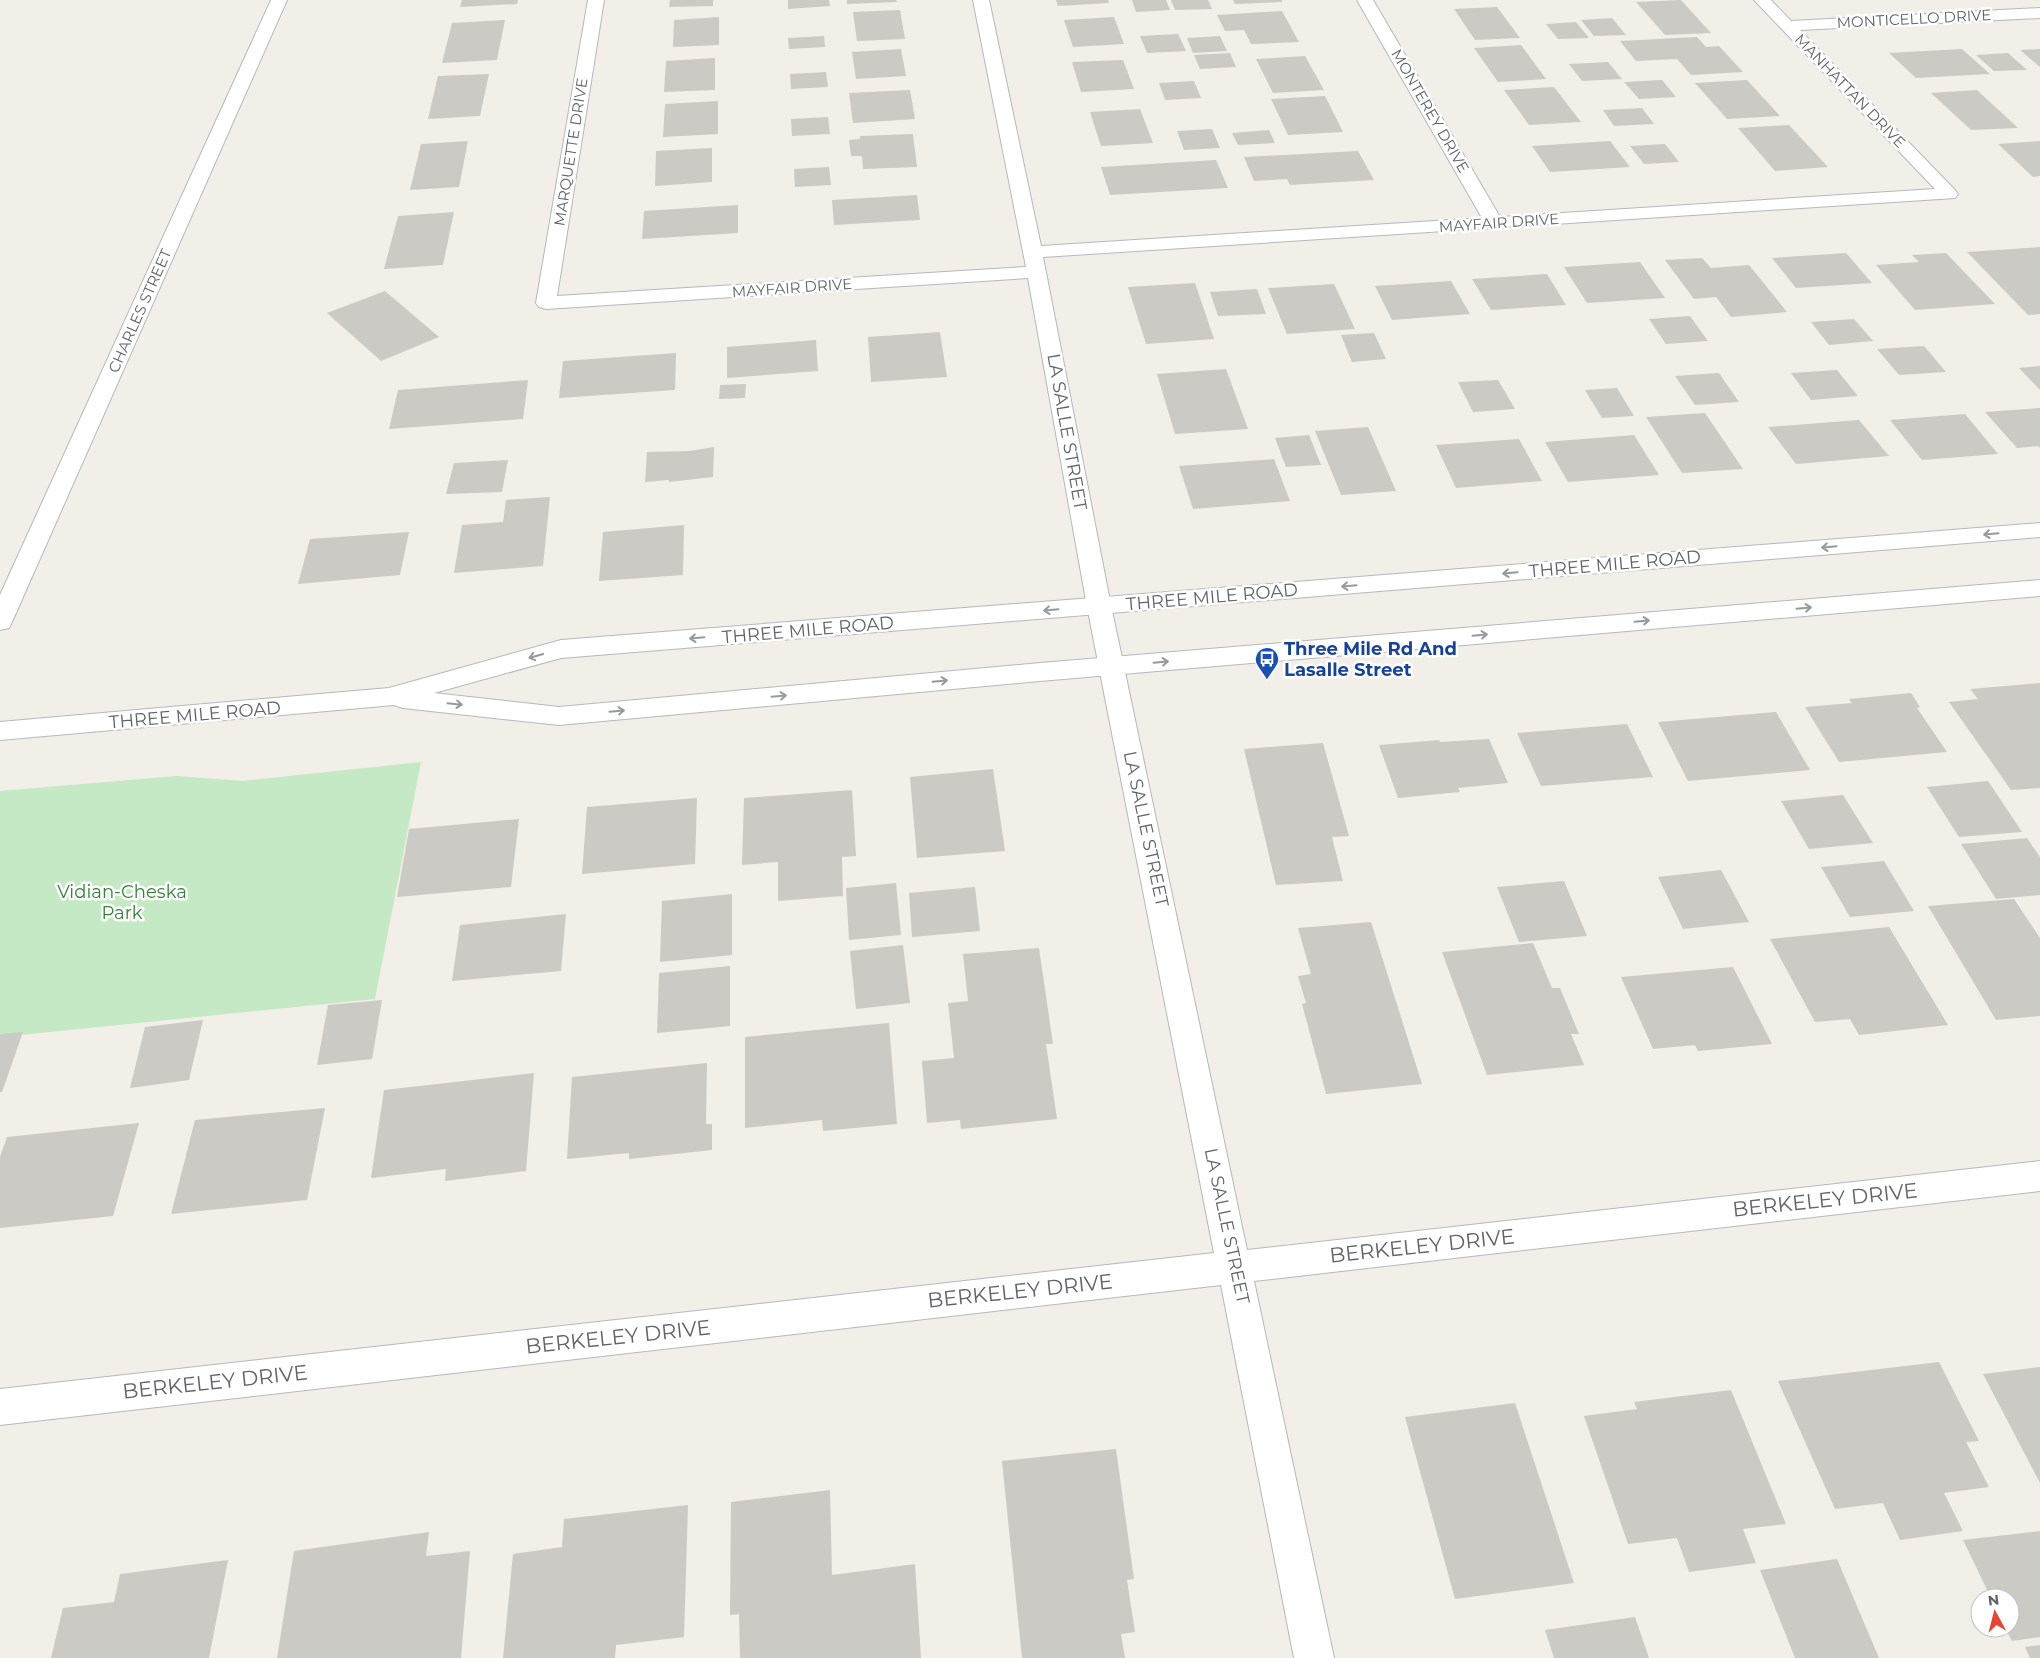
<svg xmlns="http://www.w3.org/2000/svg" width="2040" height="1658" font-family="Montserrat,sans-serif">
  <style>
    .green { fill: #c5e8c5 }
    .building { fill: #cccac5 }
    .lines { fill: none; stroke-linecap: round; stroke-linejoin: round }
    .minor-casing { stroke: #b5b8bc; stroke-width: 2 }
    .tertiary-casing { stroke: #b5b8bc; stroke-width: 2 }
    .minor { fill: #fff; fill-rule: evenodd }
    .tertiary { fill: #fff; fill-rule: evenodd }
    .oneway { stroke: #979a9d }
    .labels { text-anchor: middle; stroke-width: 5; stroke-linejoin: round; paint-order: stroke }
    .far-street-label { font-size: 15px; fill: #5f6368; stroke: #fff }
    .street-label { font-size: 18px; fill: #5f6368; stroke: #fff }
    .transit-label { font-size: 18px; font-weight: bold; fill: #164399; stroke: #fff; text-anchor: start }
    .park-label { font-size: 18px; fill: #348238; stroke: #fff }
    .near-street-label { font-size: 21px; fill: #5f6368; stroke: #fff }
  </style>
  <rect width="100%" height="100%" fill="#f1efe8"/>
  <polygon class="green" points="421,762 375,999 0,1037 0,791 177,776 243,781"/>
  <g class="building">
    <polygon points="462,0 518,0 517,4 460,7"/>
    <polygon points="670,0 713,0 713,6 669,7"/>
    <polygon points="788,0 829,0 830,6 788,9"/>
    <polygon points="847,0 896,0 897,2 847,4"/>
    <polygon points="1056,0 1108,0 1109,3 1058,6"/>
    <polygon points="1132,0 1166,0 1170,10 1136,12"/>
    <polygon points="1171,0 1208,0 1212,9 1175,10"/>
    <polygon points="1233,0 1282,0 1282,2 1235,4"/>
    <polygon points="1681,0 1711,33 1665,35 1636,2"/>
    <polygon points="1497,7 1520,38 1475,40 1454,9"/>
    <polygon points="900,10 905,39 857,41 853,12"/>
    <polygon points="1282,11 1299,42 1251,44 1244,30 1225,31 1217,15"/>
    <polygon points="719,17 719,45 673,47 674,20"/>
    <polygon points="1114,17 1124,44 1073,47 1064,20"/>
    <polygon points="1612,18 1626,35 1594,36 1581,20"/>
    <polygon points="505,20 497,60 442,63 452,23"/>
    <polygon points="1576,22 1589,38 1558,39 1546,24"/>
    <polygon points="1178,34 1186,51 1147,53 1140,36"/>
    <polygon points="824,36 825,47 789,49 788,38"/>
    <polygon points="1220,36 1227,51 1193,53 1187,38"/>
    <polygon points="1697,37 1706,47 1719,46 1743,72 1691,75 1677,59 1636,61 1620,41"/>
    <polygon points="1521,45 1546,79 1498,82 1474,48"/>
    <polygon points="901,49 906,76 856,79 852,52"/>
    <polygon points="1962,49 1990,74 1916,78 1889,53"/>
    <polygon points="2040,49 2040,67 2020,50"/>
    <polygon points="1230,53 1236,67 1200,69 1194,55"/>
    <polygon points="2008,53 2027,70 1994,71 1976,55"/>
    <polygon points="1305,56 1324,90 1273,93 1256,59"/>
    <polygon points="715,58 715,90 664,92 666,61"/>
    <polygon points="1123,60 1134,89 1081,92 1072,62"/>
    <polygon points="1608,62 1622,79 1582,81 1569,64"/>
    <polygon points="826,72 828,87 791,89 790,74"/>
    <polygon points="489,74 480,116 428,119 438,76"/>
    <polygon points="1662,80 1676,97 1639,99 1624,82"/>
    <polygon points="1747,80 1780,116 1727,119 1695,83"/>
    <polygon points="1194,81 1201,98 1165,100 1159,83"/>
    <polygon points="1554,87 1581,122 1529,125 1504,90"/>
    <polygon points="910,90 915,119 853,123 849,93"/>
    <polygon points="1977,90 2018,128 1971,130 1931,93"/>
    <polygon points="1325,96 1343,132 1288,135 1271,99"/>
    <polygon points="718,101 718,134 663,137 665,104"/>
    <polygon points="1642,108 1654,124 1614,126 1603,110"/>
    <polygon points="1140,109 1153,143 1101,146 1090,112"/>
    <polygon points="828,117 830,134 792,136 791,119"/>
    <polygon points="1789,125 1828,167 1775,171 1738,128"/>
    <polygon points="1212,129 1220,148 1184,150 1177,131"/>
    <polygon points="1269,130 1275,143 1238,145 1232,133"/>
    <polygon points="913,134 917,167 863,169 862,156 851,156 849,140 860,139 860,136"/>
    <polygon points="468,141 459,187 410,190 421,144"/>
    <polygon points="1610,141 1630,167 1550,172 1532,146"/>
    <polygon points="2040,141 2040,176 2033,177 1998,144"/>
    <polygon points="1665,144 1679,162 1644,164 1630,146"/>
    <polygon points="712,148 712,182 655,186 656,151"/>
    <polygon points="1358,151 1374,180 1290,185 1287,179 1254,181 1244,157"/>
    <polygon points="1216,160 1228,188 1110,195 1101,167"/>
    <polygon points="829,167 831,185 795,187 794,169"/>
    <polygon points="917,195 920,220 834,225 832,200"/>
    <polygon points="738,205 738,233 642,239 644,211"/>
    <polygon points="454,212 443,265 384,269 398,216"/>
    <polygon points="2040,247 2040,314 2028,315 1967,252"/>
    <polygon points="1846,253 1872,283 1796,288 1772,258"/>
    <polygon points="1946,253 1995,304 1915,310 1876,265 1919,262 1912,255"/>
    <polygon points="1702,258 1711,268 1749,265 1787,312 1731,317 1716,297 1694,299 1665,260"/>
    <polygon points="1640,262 1665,298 1587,303 1564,267"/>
    <polygon points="1547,274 1566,305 1491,310 1472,279"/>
    <polygon points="1451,281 1470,314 1392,320 1375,286"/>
    <polygon points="1195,283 1214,339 1146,344 1128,287"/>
    <polygon points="1334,284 1355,329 1287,334 1268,288"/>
    <polygon points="1257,289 1266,314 1218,316 1210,292"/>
    <polygon points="385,291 439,337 381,361 327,313"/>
    <polygon points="1690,316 1708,341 1666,344 1649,319"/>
    <polygon points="1854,319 1873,341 1829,345 1811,322"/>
    <polygon points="940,332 947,377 871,382 868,337"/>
    <polygon points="1374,333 1386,359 1352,362 1341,335"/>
    <polygon points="816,340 818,371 727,378 727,347"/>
    <polygon points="1924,346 1946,372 1899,375 1877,349"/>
    <polygon points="676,353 675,390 559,398 563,361"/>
    <polygon points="2040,366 2040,390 2019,368"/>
    <polygon points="1226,369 1248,429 1175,434 1157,374"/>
    <polygon points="1837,370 1858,396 1811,400 1791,373"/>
    <polygon points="1719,373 1739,402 1695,405 1675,376"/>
    <polygon points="528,380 523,419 389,429 398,390"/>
    <polygon points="1498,380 1515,409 1473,412 1458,382"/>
    <polygon points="746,384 745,398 719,399 720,385"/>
    <polygon points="1617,388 1634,416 1602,418 1585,390"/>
    <polygon points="2040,408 2040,448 2038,446 2017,448 1985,412"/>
    <polygon points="1705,413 1743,469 1682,473 1646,417"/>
    <polygon points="1965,414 1998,454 1922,460 1890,420"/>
    <polygon points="1859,420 1889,456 1796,464 1768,427"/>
    <polygon points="1368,427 1396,491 1341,495 1315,431"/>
    <polygon points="1309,435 1321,465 1286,467 1275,438"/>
    <polygon points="1634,435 1659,475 1568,482 1545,442"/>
    <polygon points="1519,439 1542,481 1456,488 1436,445"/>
    <polygon points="714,447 713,477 669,482 669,480 645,482 647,452 690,451"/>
    <polygon points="1274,459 1290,501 1193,509 1179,466"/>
    <polygon points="508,460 502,492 446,494 454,463"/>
    <polygon points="550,497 543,566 454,573 462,525 503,522 506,500"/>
    <polygon points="684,525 683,575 599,581 603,532"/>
    <polygon points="409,532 400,575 298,584 310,539"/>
    <polygon points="2040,683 2040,788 2011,790 1949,702 1978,699 1970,689"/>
    <polygon points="1911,693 1920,707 1917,708 1947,752 1839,762 1805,707 1852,703 1849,699"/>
    <polygon points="1776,712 1810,770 1688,781 1658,722"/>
    <polygon points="1627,724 1653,777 1541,786 1517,733"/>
    <polygon points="1489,739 1508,783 1458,788 1460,792 1398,798 1379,745 1439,740 1440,742"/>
    <polygon points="1323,743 1349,836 1332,837 1343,881 1276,885 1244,749"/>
    <polygon points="993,769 1005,851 917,858 910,777"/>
    <polygon points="1988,781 2022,832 1959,837 1927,787"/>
    <polygon points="852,790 856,856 842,857 843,896 778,901 778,862 742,865 744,798"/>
    <polygon points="1843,795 1873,843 1809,849 1781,801"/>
    <polygon points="697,798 695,864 582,874 587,807"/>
    <polygon points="519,819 511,887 397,897 409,829"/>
    <polygon points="2027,838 2040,857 2040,895 1996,899 1961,844"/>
    <polygon points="1884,861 1914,911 1850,917 1821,867"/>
    <polygon points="1721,870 1749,922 1683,929 1658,877"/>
    <polygon points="1564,881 1587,936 1519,942 1497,887"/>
    <polygon points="896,883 901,935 849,940 846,888"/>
    <polygon points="975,887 980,931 912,937 909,893"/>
    <polygon points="732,894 732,955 660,962 662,901"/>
    <polygon points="2014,899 2040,938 2040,1016 1996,1020 1928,906"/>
    <polygon points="566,914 561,971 452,981 460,925"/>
    <polygon points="1371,922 1422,1084 1326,1094 1302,1004 1306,1003 1298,976 1311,974 1298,928"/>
    <polygon points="1889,927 1948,1025 1859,1035 1850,1019 1815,1022 1770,939"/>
    <polygon points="1533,943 1552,988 1560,988 1579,1034 1571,1034 1584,1065 1487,1075 1442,952"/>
    <polygon points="903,945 910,1003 856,1009 850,951"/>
    <polygon points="1039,948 1053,1044 1046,1044 1057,1119 961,1129 960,1120 927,1123 922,1061 954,1058 948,1003 968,1001 963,954"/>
    <polygon points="730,966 730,1026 657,1033 659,973"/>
    <polygon points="1733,967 1772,1044 1698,1051 1695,1045 1653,1049 1621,977"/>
    <polygon points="382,1000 372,1059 317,1065 328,1005"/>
    <polygon points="203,1020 189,1080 130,1088 145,1027"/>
    <polygon points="889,1023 897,1124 823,1131 822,1120 745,1128 745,1037"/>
    <polygon points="23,1032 2,1092 0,1092 0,1034"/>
    <polygon points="707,1063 706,1124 712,1124 712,1150 629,1159 629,1153 567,1159 572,1077"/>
    <polygon points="534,1073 526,1171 445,1181 446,1169 371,1178 384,1090"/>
    <polygon points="325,1108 307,1200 171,1214 195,1120"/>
    <polygon points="139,1123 113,1216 0,1228 0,1157 7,1137"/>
    <polygon points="1939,1362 1979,1441 1966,1442 1989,1487 1944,1493 1963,1531 1900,1540 1883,1503 1835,1509 1778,1381"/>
    <polygon points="2040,1367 2040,1483 1983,1374"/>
    <polygon points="1731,1390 1786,1524 1743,1529 1756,1563 1689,1572 1677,1538 1628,1544 1584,1416 1637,1409 1634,1402"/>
    <polygon points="1515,1403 1574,1583 1455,1599 1405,1417"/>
    <polygon points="1116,1449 1134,1579 1127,1580 1135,1632 1121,1634 1125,1658 1022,1658 1002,1461"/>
    <polygon points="830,1490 832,1575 915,1564 921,1658 740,1658 739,1614 730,1615 731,1502"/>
    <polygon points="688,1505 684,1637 616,1645 615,1658 503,1658 513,1554 562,1547 564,1519"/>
    <polygon points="2040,1531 2040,1637 2012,1641 2005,1628 2010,1628 2010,1598 1991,1598 1963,1540"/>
    <polygon points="429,1532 426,1556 470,1551 461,1658 277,1658 294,1551"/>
    <polygon points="1837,1559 1879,1658 1795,1658 1760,1570"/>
    <polygon points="228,1560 209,1658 51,1658 63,1608 114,1602 120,1574"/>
    <polygon points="1635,1617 1649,1658 1554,1658 1545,1630"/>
    <polygon points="2040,1645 2040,1658 2030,1658 2025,1647"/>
  </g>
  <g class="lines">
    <g class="minor-casing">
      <g id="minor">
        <polygon points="271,0 287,0 12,622 9,628 0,630 0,595"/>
        <polygon points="588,0 604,0 557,296 1026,267 973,0 989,0 1041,246 1482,218 1357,0 1373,0 1500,217 1935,189 1754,0 1771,0 1791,21 2040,8 2040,18 1800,30 1955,190 1958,194 1955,198 1043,257 1111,606 1247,1250 2040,1161 2040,1191 1254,1281 1334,1658 1294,1658 1221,1285 0,1425 0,1389 1214,1253 1087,606 1028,278 546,309 539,307 536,303"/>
      </g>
    </g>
    <g class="tertiary-casing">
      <polygon id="tertiary" points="2040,523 2040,537 561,658 434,693 559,707 1040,663 2040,580 2040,596 1040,681 559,725 403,708 394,705 0,740 0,722 389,688 561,640"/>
    </g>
    <use href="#minor" class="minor"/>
    <use href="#tertiary" class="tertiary"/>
  </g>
  <defs><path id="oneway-shaft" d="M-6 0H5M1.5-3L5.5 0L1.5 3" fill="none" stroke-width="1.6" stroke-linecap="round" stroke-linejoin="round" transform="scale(1.25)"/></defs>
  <g class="oneway">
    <use href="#oneway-shaft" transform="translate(1991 534) rotate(175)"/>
    <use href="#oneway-shaft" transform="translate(1829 547) rotate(175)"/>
    <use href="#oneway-shaft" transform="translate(1510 573) rotate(175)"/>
    <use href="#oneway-shaft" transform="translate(1349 586) rotate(175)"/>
    <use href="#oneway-shaft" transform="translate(1804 608) rotate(-5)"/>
    <use href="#oneway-shaft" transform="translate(1051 610) rotate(175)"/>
    <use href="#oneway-shaft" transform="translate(1642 621) rotate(-5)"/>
    <use href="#oneway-shaft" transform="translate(1480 635) rotate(-5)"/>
    <use href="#oneway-shaft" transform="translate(697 638) rotate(175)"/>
    <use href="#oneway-shaft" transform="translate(536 656) rotate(164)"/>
    <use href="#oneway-shaft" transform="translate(1161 662) rotate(-5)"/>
    <use href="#oneway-shaft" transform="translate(940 681) rotate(-5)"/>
    <use href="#oneway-shaft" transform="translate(779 696) rotate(-5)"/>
    <use href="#oneway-shaft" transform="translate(455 704) rotate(6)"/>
    <use href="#oneway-shaft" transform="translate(617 711) rotate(-5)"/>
  </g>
  <defs>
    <g id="bus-pin" transform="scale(1.25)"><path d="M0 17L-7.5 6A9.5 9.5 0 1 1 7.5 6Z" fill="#1a4fb4" stroke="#fff"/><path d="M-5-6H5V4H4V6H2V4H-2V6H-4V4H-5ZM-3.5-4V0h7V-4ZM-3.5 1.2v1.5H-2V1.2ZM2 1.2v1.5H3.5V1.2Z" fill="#fff"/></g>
  </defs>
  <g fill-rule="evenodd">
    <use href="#bus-pin" x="1267" y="659"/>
  </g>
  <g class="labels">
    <g class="far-street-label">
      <text transform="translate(1914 19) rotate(-3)" y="5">MONTICELLO DRIVE</text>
      <text transform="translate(1850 91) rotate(46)" y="5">MANHATTAN DRIVE</text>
      <text transform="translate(1430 111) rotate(60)" y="5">MONTEREY DRIVE</text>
      <text transform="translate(571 152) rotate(-81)" y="5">MARQUETTE DRIVE</text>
      <text transform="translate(1499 223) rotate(-4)" y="5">MAYFAIR DRIVE</text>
      <text transform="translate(792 288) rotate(-4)" y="5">MAYFAIR DRIVE</text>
      <text transform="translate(140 311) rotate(-66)" y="5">CHARLES STREET</text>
    </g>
    <g class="street-label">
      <text transform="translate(1067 432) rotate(80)" y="6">LA SALLE STREET</text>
      <text transform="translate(1615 564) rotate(-5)" y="6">THREE MILE ROAD</text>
      <text transform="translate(1212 597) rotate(-5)" y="6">THREE MILE ROAD</text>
      <text transform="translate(808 630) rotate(-5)" y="6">THREE MILE ROAD</text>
      <text transform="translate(195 715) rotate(-5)" y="6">THREE MILE ROAD</text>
      <text transform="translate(1146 829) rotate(78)" y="6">LA SALLE STREET</text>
      <text transform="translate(1227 1226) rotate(78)" y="6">LA SALLE STREET</text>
    </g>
    <g class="transit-label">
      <text x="1284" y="655">Three Mile Rd And<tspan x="1284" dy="21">Lasalle Street</tspan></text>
    </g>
    <g class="park-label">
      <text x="122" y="898">Vidian-Cheska<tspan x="122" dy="21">Park</tspan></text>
    </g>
    <g class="near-street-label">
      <text transform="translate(1825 1200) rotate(-6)" y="7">BERKELEY DRIVE</text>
      <text transform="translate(1422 1246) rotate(-6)" y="7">BERKELEY DRIVE</text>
      <text transform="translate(1020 1291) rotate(-6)" y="7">BERKELEY DRIVE</text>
      <text transform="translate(618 1337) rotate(-6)" y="7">BERKELEY DRIVE</text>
      <text transform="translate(215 1382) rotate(-6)" y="7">BERKELEY DRIVE</text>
    </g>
  </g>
  <g transform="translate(1995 1613) rotate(353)"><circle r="24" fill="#ffffff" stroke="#bfc1c3"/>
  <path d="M0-4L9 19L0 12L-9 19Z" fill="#ea4335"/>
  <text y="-8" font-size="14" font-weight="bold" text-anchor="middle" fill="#5f6368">N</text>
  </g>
</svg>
